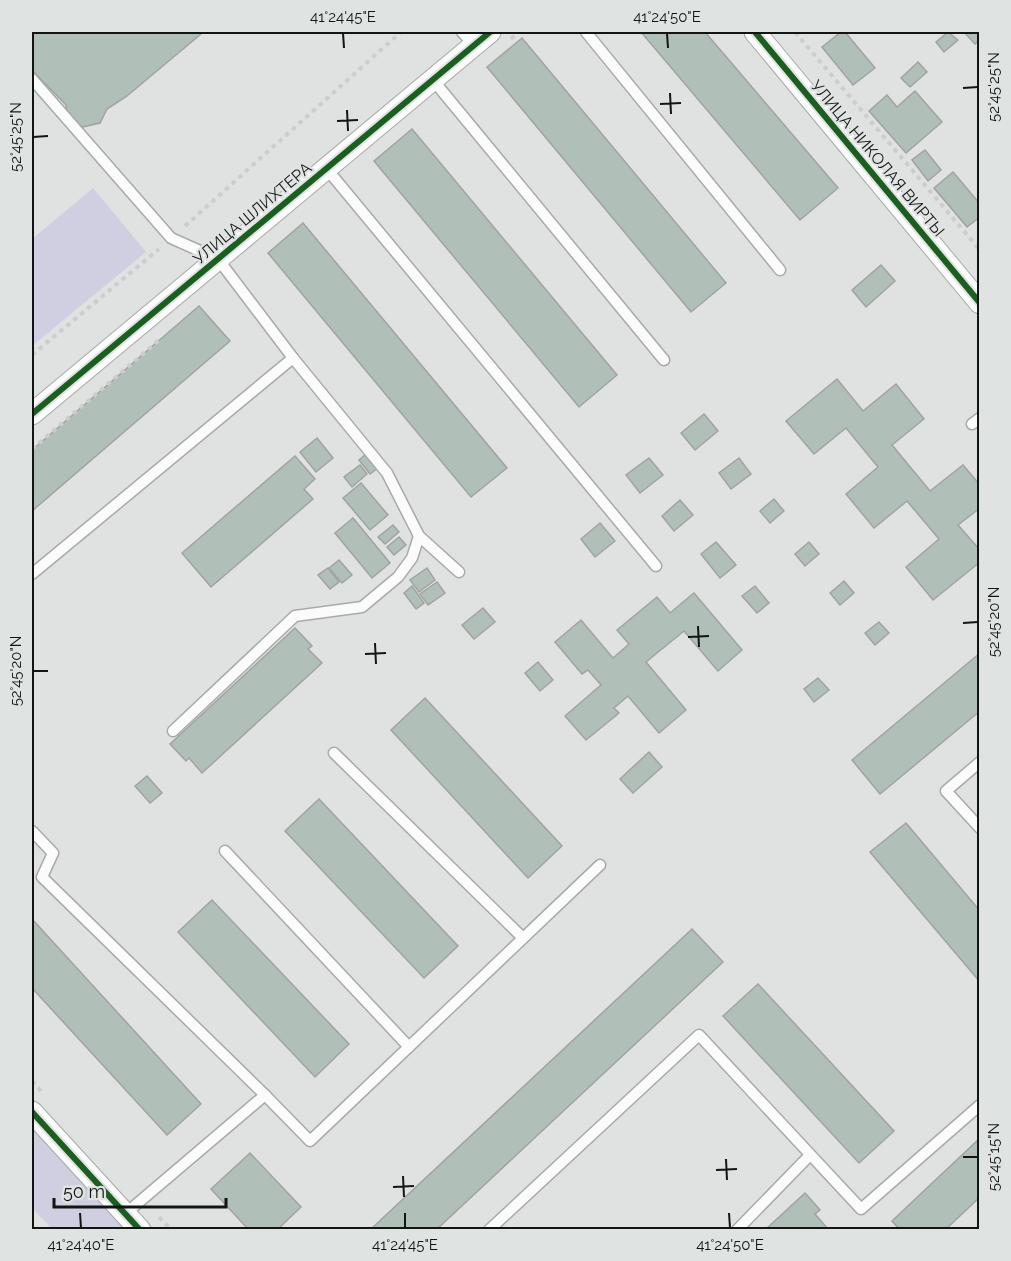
<svg xmlns="http://www.w3.org/2000/svg" width="1011" height="1261" font-family="Raleway,sans-serif">
  <style>
    .green { fill: #d0cfe1 }
    .building { fill: #b1bfb9; stroke: #a1a3a2; stroke-width: 1.5 }
    .lines { fill: none; stroke-linecap: round; stroke-linejoin: round }
    .service-casing { stroke: #a8aaa9; stroke-width: 13 }
    .minor-casing { stroke: #a8aaa9; stroke-width: 23 }
    .path { stroke: #cccdcd; stroke-width: 4; stroke-dasharray: 4.5 4.5; stroke-linecap: butt }
    .service { stroke: #fafbfa; stroke-width: 10 }
    .minor { stroke: #fafbfa; stroke-width: 21 }
    .cycleway-casing { stroke: #dfe3e1; stroke-width: 10 }
    .cycleway { stroke: #1b5e20; stroke-width: 6 }
    .ticks { fill: none; stroke: #131414; stroke-width: 2 }
    .labels { text-anchor: middle; stroke-width: 4.5; stroke-linejoin: round; paint-order: stroke }
    .street-label { font-size: 16px; fill: #131414; stroke: #dfe3e1 }
    .neatline { fill: none; stroke: #131414; stroke-width: 2 }
    .ticks-label { font-size: 15px; text-anchor: middle; fill: #131414 }
  </style>
  <rect width="100%" height="100%" fill="#e0e2e1"/>
  <g class="green">
    <polygon points="93,188 146,252 32,346 32,239"/>
    <polygon points="32,1129 127,1229 52,1229 32,1208"/>
  </g>
  <g class="building">
    <polygon points="32,32 199,32 201,34 127,96 107,109 100,123 83,127 75,123 67,112 66,105 32,70"/>
    <polygon points="641,32 705,32 838,188 800,220"/>
    <polygon points="841,32 845,32 875,68 853,85 822,47"/>
    <polygon points="948,32 958,40 944,52 936,42"/>
    <polygon points="964,32 980,32 980,40 975,44"/>
    <polygon points="522,38 726,283 691,312 487,67"/>
    <polygon points="918,62 927,72 910,87 901,78"/>
    <polygon points="915,91 942,122 906,153 869,111 887,95 897,107"/>
    <polygon points="412,129 617,375 579,407 374,161"/>
    <polygon points="925,150 941,170 928,181 912,160"/>
    <polygon points="953,172 980,204 980,217 967,227 934,188"/>
    <polygon points="303,223 507,468 471,497 268,253"/>
    <polygon points="881,265 895,281 866,307 852,290"/>
    <polygon points="199,306 230,341 32,511 32,450"/>
    <polygon points="837,379 863,411 896,384 924,419 892,445 930,491 963,465 980,485 980,508 958,525 980,550 980,562 933,600 906,567 939,539 907,501 874,528 846,494 878,467 846,428 814,454 786,421"/>
    <polygon points="704,414 718,431 695,450 681,433"/>
    <polygon points="317,438 333,458 316,472 300,452"/>
    <polygon points="366,454 378,468 370,474 359,460"/>
    <polygon points="295,456 315,479 304,489 313,499 211,587 182,553"/>
    <polygon points="649,458 663,475 640,493 626,475"/>
    <polygon points="739,458 751,474 731,489 719,473"/>
    <polygon points="360,465 367,474 352,487 344,477"/>
    <polygon points="361,483 388,515 370,530 343,498"/>
    <polygon points="774,499 784,511 770,523 760,511"/>
    <polygon points="680,500 693,515 674,531 662,516"/>
    <polygon points="353,518 390,563 372,578 335,533"/>
    <polygon points="600,523 615,541 595,557 581,539"/>
    <polygon points="393,525 399,532 385,544 378,537"/>
    <polygon points="399,537 406,545 394,555 387,547"/>
    <polygon points="716,542 736,565 720,578 701,554"/>
    <polygon points="809,542 819,554 805,566 795,554"/>
    <polygon points="339,560 352,575 342,583 329,568"/>
    <polygon points="328,568 339,582 330,589 318,575"/>
    <polygon points="427,568 435,580 419,592 410,580"/>
    <polygon points="844,581 854,593 840,605 830,593"/>
    <polygon points="437,582 445,593 428,605 420,594"/>
    <polygon points="412,586 424,603 416,609 404,593"/>
    <polygon points="755,586 769,603 757,613 742,596"/>
    <polygon points="694,593 742,650 718,671 684,631 646,662 686,710 659,733 628,696 614,708 619,713 586,740 565,716 601,685 588,670 582,674 555,642 581,620 613,658 629,644 617,630 657,597 670,613"/>
    <polygon points="483,608 495,622 474,639 462,625"/>
    <polygon points="879,622 889,633 875,645 865,633"/>
    <polygon points="295,628 312,646 308,649 322,663 202,773 189,758 186,761 170,744"/>
    <polygon points="980,653 980,711 880,794 852,760"/>
    <polygon points="538,662 553,680 540,691 525,673"/>
    <polygon points="818,678 829,690 814,702 804,689"/>
    <polygon points="425,698 562,846 528,878 391,730"/>
    <polygon points="649,752 662,767 633,793 620,779"/>
    <polygon points="147,776 162,793 150,803 135,786"/>
    <polygon points="319,799 458,946 424,978 285,831"/>
    <polygon points="906,823 980,911 980,982 870,852"/>
    <polygon points="212,900 349,1044 315,1077 178,932"/>
    <polygon points="32,919 201,1104 167,1135 32,988"/>
    <polygon points="692,929 723,962 436,1230 370,1230"/>
    <polygon points="758,984 894,1131 859,1163 723,1016"/>
    <polygon points="980,1138 980,1197 945,1230 900,1230 892,1221"/>
    <polygon points="250,1153 301,1207 277,1230 249,1230 211,1189"/>
    <polygon points="805,1193 820,1210 815,1214 828,1229 765,1230"/>
  </g>
  <g class="lines">
    <g class="service-casing">
      <g id="service">
        <polyline points="462,32 474,45"/>
        <polyline points="586,32 780,270"/>
        <polyline points="32,79 171,238 218,259 293,358 32,574"/>
        <polyline points="433,80 664,360"/>
        <polyline points="326,168 656,566"/>
        <polyline points="293,358 387,473 419,536 459,572"/>
        <polyline points="972,424 980,418"/>
        <polyline points="173,731 295,616 362,607 398,577 412,558 419,536"/>
        <polyline points="334,753 523,938"/>
        <polyline points="980,762 946,791 980,828"/>
        <polyline points="32,831 53,853 42,877 265,1095 125,1214"/>
        <polyline points="225,851 409,1047"/>
        <polyline points="265,1095 310,1141 600,865"/>
        <polyline points="489,1230 699,1035 861,1209 980,1105"/>
        <polyline points="737,1230 810,1155"/>
      </g>
    </g>
    <g class="minor-casing">
      <g id="minor">
        <polyline points="755,32 980,303"/>
        <polyline points="32,414 490,32"/>
        <polyline points="32,1112 140,1230"/>
      </g>
    </g>
    <g class="path">
      <polyline points="795,32 980,250"/>
      <polyline points="511,39 519,32"/>
      <polyline points="185,226 401,32"/>
      <polyline points="32,355 159,249"/>
      <polyline points="32,449 159,340"/>
      <polyline points="32,1081 41,1091"/>
      <polyline points="159,1217 171,1230"/>
    </g>
    <use href="#service" class="service"/>
    <use href="#minor" class="minor"/>
    <g class="cycleway-casing">
      <g id="cycleway">
        <polyline points="755,32 980,303"/>
        <polyline points="32,414 490,32"/>
        <polyline points="32,1112 140,1230"/>
      </g>
    </g>
    <use href="#cycleway" class="cycleway"/>
  </g>
  <path class="ticks" d="M 343,33 L 344,48M 667,33 L 668,48M 963,88 L 978,87M 670,93 L 671,114M 660,104 L 681,103M 347,110 L 348,131M 337,121 L 358,120M 33,137 L 48,136M 963,623 L 978,622M 698,626 L 699,647M 688,637 L 709,636M 375,643 L 376,664M 365,654 L 386,653M 33,671 L 48,671M 963,1157 L 978,1157M 726,1159 L 727,1180M 716,1170 L 737,1169M 403,1176 L 404,1197M 393,1187 L 414,1186M 80,1213 L 81,1228M 405,1213 L 405,1228M 729,1213 L 730,1228"/>
  <g class="labels">
    <g class="street-label">
      <text transform="translate(878 158) rotate(50)" y="6">УЛИЦА НИКОЛАЯ ВИРТЫ</text>
      <text transform="translate(252 213) rotate(-40)" y="6">УЛИЦА ШЛИХТЕРА</text>
    </g>
  </g>
  <rect width="1011" height="1261" fill="none" stroke="#dfe3e1" stroke-width="66"/>
  <path d="M54 1198v9h172v-9" fill="none" stroke="#131414" stroke-width="3"/>
  <text x="63" y="1198" font-size="18" fill="#131414" stroke="#dfe3e1" stroke-width="4.5" paint-order="stroke">50 m</text>
  <rect x="33" y="33" width="945" height="1195" class="neatline"/>
  <g class="ticks-label">
    <text x="343" y="22">41°24'45"E</text>
    <text x="667" y="22">41°24'50"E</text>
    <text transform="translate(994 87) rotate(-90)" y="5">52°45'25"N</text>
    <text transform="translate(16 137) rotate(-90)" y="5">52°45'25"N</text>
    <text transform="translate(994 622) rotate(-90)" y="5">52°45'20"N</text>
    <text transform="translate(16 671) rotate(-90)" y="5">52°45'20"N</text>
    <text transform="translate(994 1157) rotate(-90)" y="5">52°45'15"N</text>
    <text x="81" y="1250">41°24'40"E</text>
    <text x="405" y="1250">41°24'45"E</text>
    <text x="730" y="1250">41°24'50"E</text>
  </g>
</svg>
